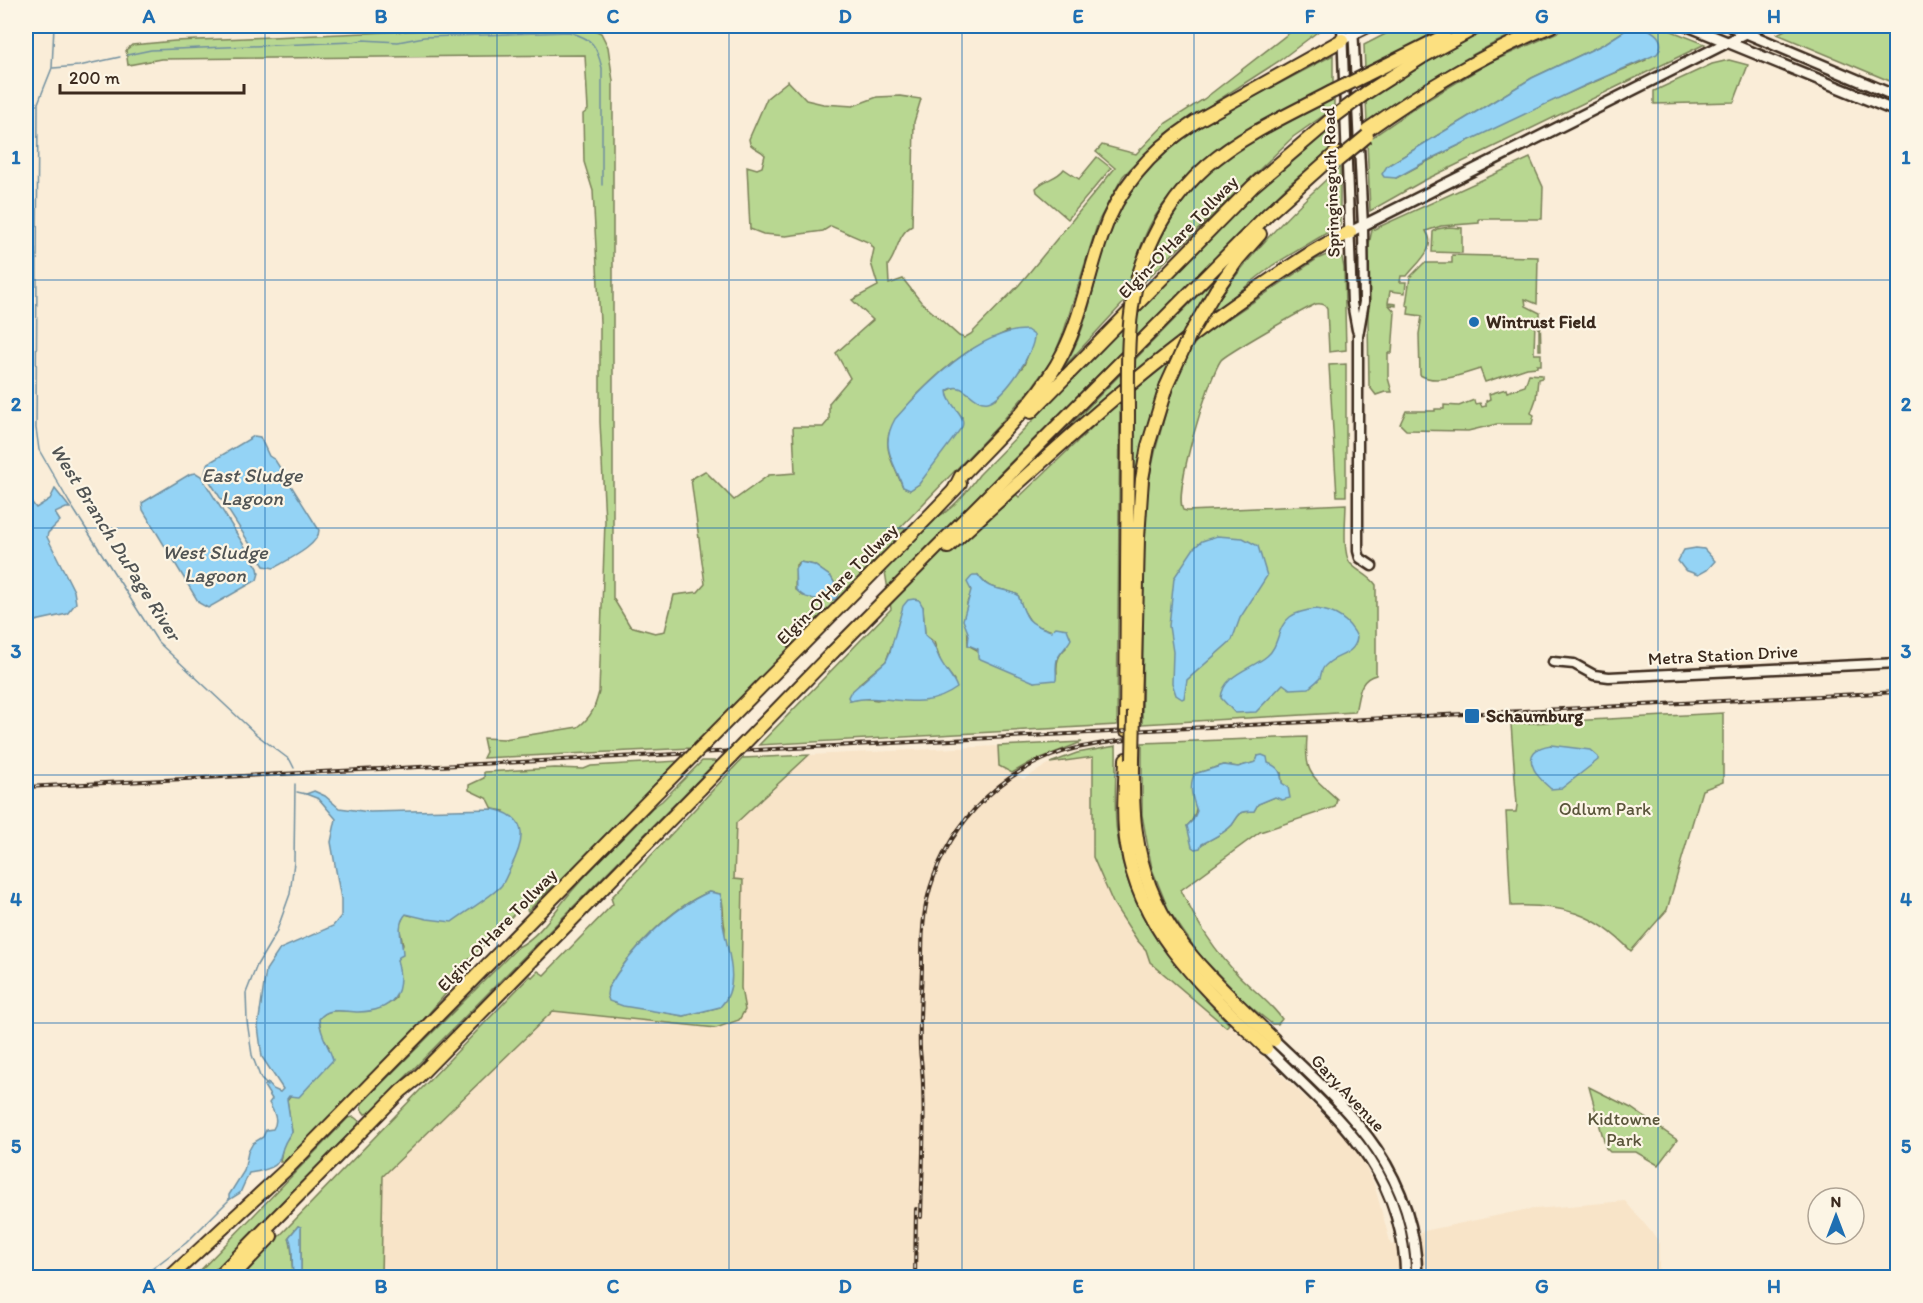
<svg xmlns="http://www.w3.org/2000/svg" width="1923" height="1303" font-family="Itim,sans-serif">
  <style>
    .built { fill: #f8e4c8 }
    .green { fill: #b8d791; stroke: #7a8058; stroke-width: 1.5; fill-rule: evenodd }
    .water { fill: #94d3f5; stroke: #708f9f; stroke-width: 1.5 }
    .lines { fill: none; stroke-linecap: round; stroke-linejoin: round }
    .stream { stroke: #708f9f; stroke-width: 1.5 }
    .tertiary-casing { stroke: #3b2a1e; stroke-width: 13 }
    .secondary-casing { stroke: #3b2a1e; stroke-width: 14 }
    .motorway-casing { stroke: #3b2a1e; stroke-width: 16 }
    .tertiary { stroke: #fcf5e5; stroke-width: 8 }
    .secondary { stroke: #fcf5e5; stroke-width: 9 }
    .motorway { stroke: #fce080; stroke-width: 12 }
    .rail-casing { stroke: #3b2a1e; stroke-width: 4 }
    .rail { stroke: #fcf5e5; stroke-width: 1.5; stroke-dasharray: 4.5; stroke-linecap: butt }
    .motorway-bridge-casing { stroke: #3b2a1e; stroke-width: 16; stroke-linecap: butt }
    .motorway-bridge { stroke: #fce080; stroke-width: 12 }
    .grid { fill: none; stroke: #1f6fb2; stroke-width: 1.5; stroke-opacity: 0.55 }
    .poi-dot { fill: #1f6fb2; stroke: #fcf5e5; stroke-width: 2 }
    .labels { text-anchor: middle; stroke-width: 4.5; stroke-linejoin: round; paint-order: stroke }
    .street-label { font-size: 18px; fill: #3b2a1e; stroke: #fcf5e5 }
    .poi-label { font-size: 18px; font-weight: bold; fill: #3b2a1e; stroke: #fcf5e5; text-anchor: start }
    .park-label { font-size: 18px; fill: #5a553b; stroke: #fcf5e5 }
    .water-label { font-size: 20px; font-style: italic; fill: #515454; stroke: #fcf5e5 }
    .neatline { fill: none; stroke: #1f6fb2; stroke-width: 2 }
    .grid-label { font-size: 20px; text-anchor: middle; font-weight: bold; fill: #1f6fb2 }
  </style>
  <rect width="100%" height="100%" fill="#faedd8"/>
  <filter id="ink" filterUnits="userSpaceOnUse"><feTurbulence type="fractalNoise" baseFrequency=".0167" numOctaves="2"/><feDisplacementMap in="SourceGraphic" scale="12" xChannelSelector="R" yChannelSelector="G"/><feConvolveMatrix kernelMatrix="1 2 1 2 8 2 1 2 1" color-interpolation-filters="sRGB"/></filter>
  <g filter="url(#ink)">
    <polygon class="built" points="998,746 999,766 1024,779 1050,763 1093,757 1093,857 1113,903 1137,940 1146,950 1150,962 1225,1027 1229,1024 1342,1133 1360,1156 1374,1184 1391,1245 1424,1231 1524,1210 1625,1201 1659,1241 1659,1278 381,1278 383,1176 553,1011 716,1028 739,1020 745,1010 741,988 742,880 734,880 736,823 809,755"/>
    <g class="green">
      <path d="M 530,26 L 586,26 L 601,33 L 608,47 L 613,81 L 613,598 L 630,626 L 655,633 L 665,631 L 674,595 L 698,592 L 705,584 L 691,479 L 705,471 L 734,500 L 769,475 L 795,473 L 793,427 L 823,427 L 829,420 L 829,403 L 850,378 L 836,353 L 873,320 L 852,300 L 878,286 L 871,263 L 874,249 L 870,243 L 831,226 L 823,231 L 786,236 L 763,234 L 750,229 L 747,166 L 757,169 L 762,167 L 765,155 C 760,149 754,149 750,144 L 749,139 L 767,98 L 788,81 L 806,100 L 823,104 L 853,106 L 877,97 L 900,96 L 921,99 L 914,122 L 912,226 C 897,234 898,253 888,265 L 889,284 L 903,279 L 921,302 L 959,336 L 964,338 L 971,334 L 1019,285 L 1115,168 L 1096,152 L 1102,145 L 1136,154 L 1166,123 L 1204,99 L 1298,26 L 1320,26 L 1320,30 L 1279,61 L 1167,133 L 1123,176 L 1098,222 L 1064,331 L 1053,358 L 1033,386 L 997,427 L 899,529 C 938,525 957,506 979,475 L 1259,189 L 1336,122 L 1336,146 L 1288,185 L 997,476 L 1019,497 L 1120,401 L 1117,725 L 759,745 L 891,609 L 882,553 L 692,748 L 483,758 L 486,752 L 483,738 L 504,739 L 578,727 C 592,717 595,707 599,692 L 605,521 L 600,422 L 600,322 L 593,191 L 584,162 L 583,114 L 588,110 L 585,55 L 161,59 L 128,65 L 126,50 L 132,45 L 175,41 ZM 1008,331 L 1027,357 L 1024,365 L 996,399 L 960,387 L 955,387 L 947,391 L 948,400 L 962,417 L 919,484 L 910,490 L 903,487 C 897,472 886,455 888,439 C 889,416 944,368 963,355 C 977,345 994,339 1008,331 ZM 800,562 L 814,565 L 831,577 L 839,591 L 823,600 L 801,595 L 800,591 L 795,590 L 796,565 ZM 978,575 C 990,593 1001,586 1018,595 L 1023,610 L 1032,624 L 1052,631 L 1066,648 C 1058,655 1056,662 1057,673 L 1034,682 L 968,645 L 967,603 ZM 923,607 L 925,635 L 934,642 L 941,663 L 954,680 L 877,700 L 863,698 L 850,701 L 860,683 L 886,661 L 897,631 Z"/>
      <polygon points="1401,26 1451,26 1365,70 1364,45"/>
      <path d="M 1491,26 L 1532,26 C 1472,50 1420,87 1367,123 L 1366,99 L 1457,43 Z"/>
      <path d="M 1571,26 L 1632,26 L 1604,44 L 1532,78 L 1387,166 L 1396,178 C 1477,134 1561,95 1646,60 L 1638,26 L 1635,26 L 1659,26 L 1705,44 L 1423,181 L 1370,211 L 1367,141 L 1424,102 L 1489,63 Z"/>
      <polygon points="1793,26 1897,26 1897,84 1777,34"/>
      <path d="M 1333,55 L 1333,83 L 1330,86 C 1263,121 1199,149 1156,215 C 1141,238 1135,266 1126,292 L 1126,300 L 1062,369 C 1090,329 1093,277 1110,232 C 1124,194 1153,160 1185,136 C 1204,122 1227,112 1248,100 C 1277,85 1305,70 1333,55 Z"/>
      <polygon points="1729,60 1748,65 1734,102 1654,104 1654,91 1712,64"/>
      <path d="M 1334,98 L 1334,108 L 1293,137 L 1142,284 C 1160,230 1191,179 1239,147 C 1269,128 1302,114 1334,98 Z"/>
      <path d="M 1097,157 L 1111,168 L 1068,219 L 1037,192 L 1036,188 C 1044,179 1057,179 1064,169 L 1079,179 Z"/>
      <path d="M 1530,158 L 1543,187 L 1542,219 L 1479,219 L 1479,223 L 1441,226 L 1426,231 C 1438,248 1417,263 1407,276 L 1401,276 L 1400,282 L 1406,282 L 1405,293 L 1390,291 L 1388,303 L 1396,304 L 1396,306 L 1389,305 L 1395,312 L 1392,353 L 1388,353 L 1388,378 L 1392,392 L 1385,392 L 1376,395 L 1369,386 L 1367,253 L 1372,230 Z"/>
      <path d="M 1340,167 L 1340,225 L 1273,265 L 1206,318 C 1243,260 1289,213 1340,167 Z"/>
      <polygon points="1449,227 1462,228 1462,253 1432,252 1433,232 1437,229"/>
      <path d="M 1329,254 L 1335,253 L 1342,257 L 1344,268 L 1346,350 L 1329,352 L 1327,308 L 1325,305 C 1321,304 1321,303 1316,304 C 1306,308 1226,354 1221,360 C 1208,379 1173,492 1183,510 L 1187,511 L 1346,504 C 1346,517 1342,553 1350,563 C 1358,572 1369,575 1376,585 L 1376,675 C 1358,679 1359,697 1355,712 L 1142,724 L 1144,524 L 1150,475 L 1156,448 L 1172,390 L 1182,361 L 1198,339 L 1317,259 Z"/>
      <path d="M 1452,255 L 1538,257 L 1537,304 L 1525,299 L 1526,306 L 1540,313 L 1541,350 L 1539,350 L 1539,323 L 1535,322 L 1534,352 L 1534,354 L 1541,354 L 1541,365 L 1537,365 L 1537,367 L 1527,368 L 1485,382 L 1480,369 C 1464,374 1436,385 1420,375 L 1419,334 L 1422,316 L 1408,314 L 1409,306 L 1406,305 L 1410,277 L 1424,263 L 1452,263 Z"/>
      <polygon points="1224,269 1182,337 1045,453 1044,452"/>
      <polygon points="1173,356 1158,393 1133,530 1133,390"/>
      <polygon points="1346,364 1346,496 1337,496 1329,365"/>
      <polygon points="1529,374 1542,375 1542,378 1538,379 1536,399 1531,413 1534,415 1532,424 1497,424 1468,431 1406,430 1400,424 1406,411 1435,411 1435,409 1444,409 1444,405 1459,406 1474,400 1475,404 1480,403 1482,407 1486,406 1486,401 1490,399 1489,394 1506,389 1507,392 1525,386"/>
      <path d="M 1723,713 L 1723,782 L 1702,790 L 1667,910 L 1631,951 C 1595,913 1562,904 1511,906 L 1506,812 L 1516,812 L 1517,805 L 1511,724 Z"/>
      <path d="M 1307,737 C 1304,774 1312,776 1337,799 L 1335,807 L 1260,832 L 1181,890 C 1196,922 1215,951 1239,976 C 1254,991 1270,1002 1282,1019 L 1278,1024 L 1272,1024 L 1246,1003 L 1199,954 L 1169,911 L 1152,869 L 1142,815 L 1142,743 ZM 1258,756 L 1281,773 L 1282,783 L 1275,797 L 1258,804 L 1254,811 C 1238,811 1240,814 1232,825 C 1225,833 1211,839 1202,844 L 1187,826 C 1202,813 1195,792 1194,774 L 1224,765 L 1238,767 L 1257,762 Z"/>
      <polygon points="1082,742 1031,762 1012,773 999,766 998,746"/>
      <path d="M 1116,746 C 1117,774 1113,805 1117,833 C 1129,921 1171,962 1229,1024 L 1226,1027 L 1150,962 L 1146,950 L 1137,940 L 1113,903 L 1093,857 L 1093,757 L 1050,763 L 1077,753 Z"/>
      <path d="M 809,755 L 736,823 L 734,879 L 743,880 L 741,988 L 745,1010 L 739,1020 L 716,1028 L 553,1011 L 383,1176 L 381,1277 L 301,1277 L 301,1228 L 298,1226 L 289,1237 C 294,1250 290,1264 294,1277 L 239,1278 L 530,976 L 532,977 L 538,971 L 544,975 L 613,904 L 611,898 L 743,758 ZM 709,892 L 720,894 C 725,904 722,917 725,928 L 720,1007 L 684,1016 L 614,1003 L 608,988 C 629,952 670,908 709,892 Z"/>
      <path d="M 678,761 L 559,883 L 557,882 L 528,911 L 523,905 L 460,969 L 462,975 L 410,1035 L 284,1162 L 280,1162 L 283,1144 L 292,1132 L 287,1100 L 329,1047 L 322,1037 L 319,1019 C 329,1005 346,1013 360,1011 C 373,1010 387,1007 396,998 L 397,960 L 403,945 L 399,926 L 405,914 L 412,916 L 504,811 L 493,809 L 488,799 L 469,790 L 469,785 L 484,778 L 484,772 L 555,768 L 584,769 L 591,766 Z"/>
      <path d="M 702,761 L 717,761 L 371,1112 L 365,1114 L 361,1109 L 362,1103 L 518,947 C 538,937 552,915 566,898 C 592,866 624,838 652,808 L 662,801 Z"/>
      <polygon points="1589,1087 1631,1108 1677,1140 1658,1165 1636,1152 1610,1152 1606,1148"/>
      <path d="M 1319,1094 C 1326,1098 1334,1106 1340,1112 C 1388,1154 1408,1215 1413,1277 L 1410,1277 C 1406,1197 1375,1149 1319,1094 Z"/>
      <polygon points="354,1117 359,1121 357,1127 209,1277 193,1278 348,1118"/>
    </g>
    <g class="water">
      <path d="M 1632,26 C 1648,26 1669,37 1657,54 L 1584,86 L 1434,157 L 1396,178 L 1384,177 L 1382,174 L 1387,166 L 1532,78 L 1604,44 Z"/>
      <path d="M 1027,330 L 1034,335 C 1035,352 1004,399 988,402 C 971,405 964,378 947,391 C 947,405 967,414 962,427 L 919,484 L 910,490 L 903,487 C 894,461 879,447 895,419 C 924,386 980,329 1027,330 Z"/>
      <path d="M 254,436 L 260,437 L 269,456 L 275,460 L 319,530 C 319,546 287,560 274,568 L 264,566 L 205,474 L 207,464 Z"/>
      <polygon points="196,473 201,476 258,568 259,573 257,580 208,608 199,603 143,510 142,503 190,474"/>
      <polygon points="55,489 70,508 66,508 55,513 60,521 48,533 47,537 74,591 76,603 67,614 26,623 26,495 36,508 50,499"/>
      <polygon points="1217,536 1243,538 1258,546 1267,576 1240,618 1232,640 1187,680 1184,698 1182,699 1176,695 1172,683 1173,652 1169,626 1174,578 1194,548 1202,541"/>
      <polygon points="1696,548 1704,549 1715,561 1707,570 1698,575 1685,570 1678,561 1684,550"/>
      <path d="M 800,562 L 814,565 L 831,577 L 839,591 L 836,599 C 831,601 808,599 804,596 C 801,595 799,592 796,590 L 795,569 Z"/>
      <path d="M 973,575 L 978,575 C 990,593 1001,586 1018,595 C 1026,619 1027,623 1051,631 L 1056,627 L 1067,629 L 1071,639 C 1067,647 1060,652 1057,660 C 1055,667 1057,673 1056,680 L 1034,682 L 978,658 L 978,649 L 968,645 L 969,635 L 963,620 L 971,590 L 967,582 Z"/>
      <path d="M 914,599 L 919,600 L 923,607 L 925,635 C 937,645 935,652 942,663 C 947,672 954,678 957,688 C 920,715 888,691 850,701 L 848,697 L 850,693 L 886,661 L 890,652 L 903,606 L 908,600 Z"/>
      <path d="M 1316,609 C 1334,611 1349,620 1357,637 C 1355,656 1336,654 1326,665 C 1321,669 1322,672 1320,678 C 1318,681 1312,685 1309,688 L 1290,689 L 1283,684 L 1256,712 L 1235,713 L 1221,698 C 1223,674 1252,669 1267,656 C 1280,645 1276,628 1290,617 C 1297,612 1307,610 1316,609 Z"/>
      <path d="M 1551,745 L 1590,750 L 1598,757 L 1598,760 L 1562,788 L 1551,789 C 1534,775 1517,750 1551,745 Z"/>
      <path d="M 1262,755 L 1267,757 L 1268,763 C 1279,767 1281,772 1282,783 L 1288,787 L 1290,798 L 1282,800 L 1275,797 L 1258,804 L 1254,811 C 1238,811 1240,814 1232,825 C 1225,833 1211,839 1202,844 L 1200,848 L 1195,849 L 1192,847 L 1187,826 L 1193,820 L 1197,811 C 1192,798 1189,788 1194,774 L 1224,765 L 1238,767 L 1256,762 L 1258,756 Z"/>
      <path d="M 314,791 L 325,796 L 339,808 L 370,812 L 493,809 C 531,817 524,842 510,869 C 507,874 505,881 501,886 C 492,896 464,913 452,922 L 427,919 L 406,914 C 395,925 403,942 403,955 L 399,957 L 397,960 C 406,993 394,1011 358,1012 C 344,1012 329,1006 319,1019 C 320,1035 329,1046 333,1060 L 299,1097 L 289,1096 L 287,1099 L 292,1132 C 271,1157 294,1166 249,1173 L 240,1193 L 229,1200 L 229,1195 L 244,1171 L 248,1152 L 253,1143 L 263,1137 L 266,1130 L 273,1129 C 279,1121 274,1112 269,1103 L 272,1099 L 264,1086 L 268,1083 L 273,1089 L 280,1092 L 283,1089 L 262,1057 L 258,1026 L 266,970 L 280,949 L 333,926 L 341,916 L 341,899 L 331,842 L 336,819 L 319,799 L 306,794 Z"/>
      <path d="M 709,892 L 720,894 C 724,903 721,908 722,917 C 724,943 744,984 720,1007 L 684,1016 L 623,1006 L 609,1001 L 607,995 L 608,988 C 629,952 670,909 709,892 Z"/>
      <path d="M 298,1226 L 301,1227 L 301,1277 L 294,1277 C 290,1264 295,1250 289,1237 Z"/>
    </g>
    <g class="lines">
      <g class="stream">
        <polyline points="54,26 52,68 38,103 36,428 39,450 69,502 158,642 257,735 290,760 294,768"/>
        <path d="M 127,55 L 151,50 L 353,42 L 363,40 L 398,42 L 424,37 L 569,32 C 593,39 596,44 602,68 L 602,185"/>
        <polyline points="53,68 79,66 120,57"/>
        <polyline points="297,792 306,794"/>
        <polyline points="268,1086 261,1079 252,1055 247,1021 246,993 257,965 276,933 290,894 294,862 295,784"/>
        <polyline points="148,1272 186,1243 229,1200"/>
      </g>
      <g class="tertiary-casing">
        <g id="tertiary">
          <polyline points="1342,26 1352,303 1357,330"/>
          <polyline points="1353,26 1363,226 1364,302 1358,336 1358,551 1360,558 1372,566"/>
          <polyline points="1553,662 1574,664 1594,675 1609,677 1898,663"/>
        </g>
      </g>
      <g class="secondary-casing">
        <g id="secondary">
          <polyline points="1688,26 1898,112"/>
          <polyline points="1730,26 1898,97"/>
          <polyline points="1342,40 1370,26"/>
          <polyline points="1350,232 1760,26"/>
          <path d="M 1274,1040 C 1348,1110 1415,1167 1417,1278"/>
          <path d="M 1266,1048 C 1338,1119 1403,1167 1406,1278"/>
        </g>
      </g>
      <g class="motorway-casing">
        <g id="motorway">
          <polyline points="1364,76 1444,36"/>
          <polyline points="1366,93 1424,56 1479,26"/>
          <path d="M 1367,130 C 1425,89 1485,53 1551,26"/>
          <path d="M 1138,277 C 1173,166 1238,140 1334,91"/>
          <polyline points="1216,290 1238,259 1260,234"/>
          <polyline points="1031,412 1253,186 1335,116"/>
          <path d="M 954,490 L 961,476 C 997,437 1039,401 1063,353 C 1082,316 1088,275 1102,236 C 1118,187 1152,150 1195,122 L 1342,40"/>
          <polyline points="935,510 960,484"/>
          <path d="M 948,547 C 1048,456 1145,364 1257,289 C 1287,269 1316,247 1350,232"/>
          <polyline points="833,652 1268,214 1336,153"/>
          <polyline points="1134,711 1138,538 1142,479 1148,446 1166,387"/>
          <polyline points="1126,730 1128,415"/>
          <path d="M 1126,759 C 1125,788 1122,817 1127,846 C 1140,933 1206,990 1266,1048"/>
          <path d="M 1133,759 C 1133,784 1132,808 1136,832 C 1149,930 1209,975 1274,1040"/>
          <polyline points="169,1278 289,1167 659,790"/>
          <polyline points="217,1278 401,1091 416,1079 700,789"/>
          <polyline points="231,1278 271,1236"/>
        </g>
      </g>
      <use href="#tertiary" class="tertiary"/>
      <use href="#secondary" class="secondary"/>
      <use href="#motorway" class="motorway"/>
      <g class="rail-casing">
        <g id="rail">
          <polyline points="26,787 1898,692"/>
          <path d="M 921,1217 C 922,1174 925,1129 923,1086 C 923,1074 921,1062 920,1049 C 919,1022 921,995 922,968 C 922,945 922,922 927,900 C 943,831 995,774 1062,752 C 1085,745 1110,742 1134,739"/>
          <polyline points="915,1278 916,1209"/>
        </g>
      </g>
      <use href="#rail" class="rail"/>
      <g class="motorway-bridge-casing">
        <g id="motorway-bridge">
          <polyline points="1334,91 1364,76"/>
          <polyline points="1335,116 1366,93"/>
          <polyline points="1337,161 1367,136"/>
          <polyline points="1166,387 1190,334 1216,290"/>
          <path d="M 1128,415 C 1128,369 1126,322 1138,277"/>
          <polyline points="1133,759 1134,711"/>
          <polyline points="700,789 833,652"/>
          <polyline points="659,790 935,510"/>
        </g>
      </g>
      <use href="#motorway-bridge" class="motorway-bridge"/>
    </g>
  </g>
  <path class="grid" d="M 265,26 L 265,1278M 497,26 L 497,1278M 729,26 L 729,1278M 962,26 L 962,1278M 1194,26 L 1194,1278M 1426,26 L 1426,1278M 1658,26 L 1658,1278M 26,280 L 1898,280M 26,528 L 1898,528M 26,775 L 1898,775M 26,1023 L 1898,1023"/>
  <g class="poi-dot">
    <circle cx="1474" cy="322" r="6"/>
    <rect x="1464" y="708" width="16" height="16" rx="3"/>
  </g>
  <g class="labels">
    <g class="street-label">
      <text transform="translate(1331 182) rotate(-92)" y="6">Springinsguth Road</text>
      <text transform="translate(1178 237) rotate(-46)" y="6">Elgin-O'Hare Tollway</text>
      <text transform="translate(837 584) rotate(-45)" y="6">Elgin-O'Hare Tollway</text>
      <text transform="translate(1723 655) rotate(-3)" y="6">Metra Station Drive</text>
      <text transform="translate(497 930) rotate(-46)" y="6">Elgin-O'Hare Tollway</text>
      <text transform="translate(1348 1093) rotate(47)" y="6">Gary Avenue</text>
    </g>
    <g class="poi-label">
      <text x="1486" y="328">Wintrust Field</text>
      <text x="1486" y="722">Schaumburg</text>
    </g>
    <g class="park-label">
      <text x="1605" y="815">Odlum Park</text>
      <text x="1624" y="1125">Kidtowne<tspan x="1624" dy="21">Park</tspan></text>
    </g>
    <g class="water-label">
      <text x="252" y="482">East Sludge<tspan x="252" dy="23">Lagoon</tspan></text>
      <text transform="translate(116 542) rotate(58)" y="7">West Branch DuPage River</text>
      <text x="215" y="559">West Sludge<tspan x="215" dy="23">Lagoon</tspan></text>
    </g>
  </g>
  <rect width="1923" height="1303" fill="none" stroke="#fcf5e5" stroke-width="66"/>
  <g transform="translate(1836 1216)"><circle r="28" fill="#fcf5e5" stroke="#afa495" stroke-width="1.5"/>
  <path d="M0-4.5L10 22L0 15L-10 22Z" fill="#1f6fb2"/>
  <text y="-9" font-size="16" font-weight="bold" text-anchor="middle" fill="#3b2a1e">N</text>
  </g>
  <path d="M60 84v9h184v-9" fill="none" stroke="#3b2a1e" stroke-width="3"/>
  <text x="69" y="84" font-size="18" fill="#3b2a1e" stroke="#fcf5e5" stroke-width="4.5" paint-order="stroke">200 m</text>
  <rect x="33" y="33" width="1857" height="1237" class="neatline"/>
  <g class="grid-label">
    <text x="149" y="23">A</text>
    <text x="381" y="23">B</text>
    <text x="613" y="23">C</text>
    <text x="845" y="23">D</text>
    <text x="1078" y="23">E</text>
    <text x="1310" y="23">F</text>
    <text x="1542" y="23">G</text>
    <text x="1774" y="23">H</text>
    <text x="16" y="164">1</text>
    <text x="1906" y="164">1</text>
    <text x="16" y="411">2</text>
    <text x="1906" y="411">2</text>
    <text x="16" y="658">3</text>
    <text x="1906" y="658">3</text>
    <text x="16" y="906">4</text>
    <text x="1906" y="906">4</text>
    <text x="16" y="1153">5</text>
    <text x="1906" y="1153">5</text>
    <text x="149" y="1293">A</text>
    <text x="381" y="1293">B</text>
    <text x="613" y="1293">C</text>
    <text x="845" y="1293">D</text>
    <text x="1078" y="1293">E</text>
    <text x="1310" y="1293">F</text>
    <text x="1542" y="1293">G</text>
    <text x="1774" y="1293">H</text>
  </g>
</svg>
